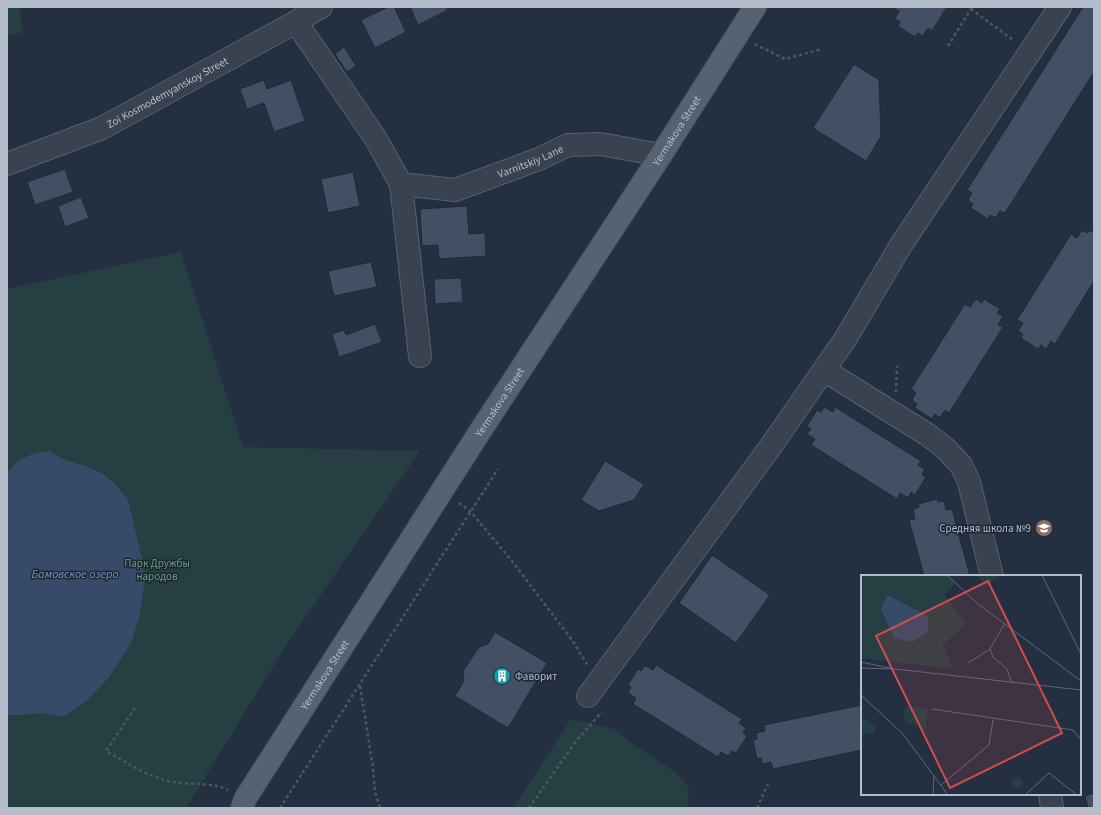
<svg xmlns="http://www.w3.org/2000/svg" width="1101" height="815" font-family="'Source Sans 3',sans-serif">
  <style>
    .green { fill: #263f42 }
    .water { fill: #374b69 }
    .building { fill: #435063; stroke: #1f2938 }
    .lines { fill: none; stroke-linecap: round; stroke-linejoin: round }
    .minor-casing { stroke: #56606e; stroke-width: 24 }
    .major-casing { stroke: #424b5a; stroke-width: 24 }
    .path { stroke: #445c5f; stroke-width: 2.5; stroke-dasharray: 3 3; stroke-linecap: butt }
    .minor { stroke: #384251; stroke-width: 22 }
    .major { stroke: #566171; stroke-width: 22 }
    .labels { text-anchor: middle; stroke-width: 3; stroke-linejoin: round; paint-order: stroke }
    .street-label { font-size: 11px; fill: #b5bdcb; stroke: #1d2736 }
    .poi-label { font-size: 11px; fill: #b5bdcb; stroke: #1d2736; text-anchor: end }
    .park-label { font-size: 11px; fill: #6b9d77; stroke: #1d2736 }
    .water-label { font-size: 12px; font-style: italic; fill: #7c93b4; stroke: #1d2736 }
    .inset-road { fill: none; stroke: #5e6878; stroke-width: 1 }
    .view { fill: #ce4d51; fill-opacity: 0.15; stroke: #ce4d51; stroke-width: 2 }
    .inset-edge { fill: none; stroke: #b5bdcb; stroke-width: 2 }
  </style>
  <rect width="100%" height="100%" fill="#243041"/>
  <g class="green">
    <polygon points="7,7 19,7 23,32 7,36"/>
    <polygon points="181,252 243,447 420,451 287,644 186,808 7,808 7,289"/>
    <polygon points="571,719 614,729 632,744 675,772 689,788 688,808 513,808"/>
  </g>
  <path class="water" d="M 49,451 L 65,460 L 88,467 L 103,474 L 116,485 L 128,500 L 143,563 L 144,585 L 139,618 L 131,643 L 110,676 L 87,701 L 63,717 L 43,713 L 19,715 L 7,715 L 7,473 C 13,464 25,456 36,453 C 40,452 45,452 49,451 Z"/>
  <g class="building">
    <polygon points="388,7 394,7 406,32 375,48 361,20"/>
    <polygon points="410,7 446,7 448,10 418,25"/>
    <polygon points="895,7 947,7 932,31 928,28 923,36 918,33 915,37 898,26 900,22 895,19 899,11 894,8"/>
    <polygon points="1083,7 1094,7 1094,72 1005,213 1000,211 996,218 990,215 988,219 971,208 973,204 968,200 972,193 967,190"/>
    <polygon points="344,47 356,66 347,72 335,54"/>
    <polygon points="854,64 879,80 881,136 866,161 813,128"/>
    <polygon points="264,80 267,89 291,80 305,121 274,132 264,103 247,109 240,89"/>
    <polygon points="65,169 73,192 35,205 27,182"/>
    <polygon points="353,172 360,206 328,213 321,179"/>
    <polygon points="81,197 89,218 65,227 58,206"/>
    <polygon points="467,206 469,234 485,233 486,256 439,259 438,245 422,246 420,209"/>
    <polygon points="1082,230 1087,233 1090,230 1094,233 1094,281 1055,344 1051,341 1046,349 1041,345 1038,349 1021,338 1023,334 1018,331 1023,323 1017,320 1071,234 1077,238"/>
    <polygon points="371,262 377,287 334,296 328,271"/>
    <polygon points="461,278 463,302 435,304 434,279"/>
    <polygon points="976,299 982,303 984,299 1000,309 997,313 1003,316 998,325 1003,327 949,413 945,410 940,418 935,414 932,419 915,408 917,404 912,400 916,393 911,389 965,304 970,307"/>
    <polygon points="375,324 382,342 339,357 332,334 344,330 346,335"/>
    <polygon points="824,407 833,412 835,407 921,461 918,465 925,469 922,475 926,477 915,495 911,492 908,498 900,493 897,499 811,445 815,439 807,434 811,429 807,426 817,410 821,412"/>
    <polygon points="605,461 644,484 634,500 599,511 581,500"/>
    <polygon points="937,499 938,502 944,501 946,510 952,509 970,576 924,576 909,520 915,519 913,509 919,507 918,504"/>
    <polygon points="712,555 770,595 736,643 679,603"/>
    <polygon points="495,632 547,663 508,728 455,696 464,681 463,671 479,647 488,644"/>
    <polygon points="645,665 653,670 656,665 742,719 739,723 746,728 743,733 747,736 736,753 732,751 728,756 721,752 718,757 633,704 636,698 628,693 631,687 628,685 638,669 641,671"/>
    <polygon points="862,705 862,750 773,769 771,762 762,764 761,758 757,759 753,740 757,739 756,733 765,731 764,725"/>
    <polygon points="1094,793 1094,808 1088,808 1085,796"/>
  </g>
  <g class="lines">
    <g class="minor-casing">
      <g id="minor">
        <polyline points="296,22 376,139 401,184 420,356"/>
        <path id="s1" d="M 7,164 L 102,128 L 296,22 L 315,10 L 321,7"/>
        <path id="s2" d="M 401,184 L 455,190 L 539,159 L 568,145 L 600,144 L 661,155"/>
        <polyline points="824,370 928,435 945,448 961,465 969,482 992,576"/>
        <polyline points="588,696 771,446 846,338 901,245 1060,7"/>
        <polyline points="1050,794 1052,808"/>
      </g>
    </g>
    <g class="major-casing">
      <g id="major">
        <path id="s3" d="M 242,808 L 245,799 L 479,433 L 661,155 L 755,7"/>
      </g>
    </g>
    <g class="path">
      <polyline points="971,9 1013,40"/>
      <polyline points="755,44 785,59 822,49"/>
      <polyline points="948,46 972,7"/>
      <polyline points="896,392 897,366"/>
      <polyline points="459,503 471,512 512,561 572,640 587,664"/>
      <polyline points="360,686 373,768 375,792 380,808"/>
      <path d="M 135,708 L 106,751 C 128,763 149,778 173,782 C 191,785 212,782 228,790"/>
      <polyline points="280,808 498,469"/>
      <polyline points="529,808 576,741 602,712"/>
      <polyline points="758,808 758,805 768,784"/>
    </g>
    <use href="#minor" class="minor"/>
    <use href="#major" class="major"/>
  </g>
  <defs>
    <g id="school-disc" transform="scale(0.9)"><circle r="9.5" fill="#8d6e63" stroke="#1d2736"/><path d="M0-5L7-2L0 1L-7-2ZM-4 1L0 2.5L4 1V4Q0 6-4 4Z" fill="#fff"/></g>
    <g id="building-disc" transform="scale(0.9)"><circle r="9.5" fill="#0f9aa8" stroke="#1d2736"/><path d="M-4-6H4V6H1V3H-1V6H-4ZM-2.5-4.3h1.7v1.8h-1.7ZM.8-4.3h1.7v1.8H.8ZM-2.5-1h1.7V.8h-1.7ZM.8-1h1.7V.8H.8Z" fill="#fff"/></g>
  </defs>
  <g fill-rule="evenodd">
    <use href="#school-disc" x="1044" y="528"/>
    <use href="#building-disc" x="502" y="676"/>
  </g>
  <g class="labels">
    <g class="street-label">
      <text dy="4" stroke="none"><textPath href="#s1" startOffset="176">Zoi Kosmodemyanskoy Street</textPath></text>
      <text dy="4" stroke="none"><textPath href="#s3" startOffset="805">Yermakova Street</textPath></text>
      <text dy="4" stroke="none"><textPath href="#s2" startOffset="135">Varnitskiy Lane</textPath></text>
      <text dy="4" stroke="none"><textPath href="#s3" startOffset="481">Yermakova Street</textPath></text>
      <text dy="4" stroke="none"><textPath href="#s3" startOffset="157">Yermakova Street</textPath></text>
    </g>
    <g class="poi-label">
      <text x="1031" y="532">Средняя школа №9</text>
      <text x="515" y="680" text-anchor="start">Фаворит</text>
    </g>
    <g class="park-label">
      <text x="157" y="567">Парк Дружбы<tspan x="157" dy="13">народов</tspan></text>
    </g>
    <g class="water-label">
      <text x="75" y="578">Бамовское озеро</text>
    </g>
  </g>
  <g transform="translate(861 575)">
    <rect width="220" height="220" fill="#243041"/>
    <path d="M 0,0 L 86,0 L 95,8 L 83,20 L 105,48 L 82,70 L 93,94 L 0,83 ZM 115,0 L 140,0 L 125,11 ZM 46,131 L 67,133 L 65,154 L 62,156 L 58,150 L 45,148 L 42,135 ZM 0,141 L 15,153 L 13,158 L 0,159 ZM150.5 208a5.5 5.5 0 1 1 11 0a5.5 5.5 0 1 1-11 0Z" fill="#263f42"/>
    <path d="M 26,20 L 67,41 L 67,57 L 51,67 L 33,63 L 20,34 Z" fill="#374b69"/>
    <path class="inset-road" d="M 86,0 L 117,29 L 220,106M 181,0 L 220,79M 129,74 L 132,82 L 146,94 L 151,108M 0,87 L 33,94M 107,88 L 129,74 L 144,48M 0,93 L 34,94 L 220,115M 0,120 L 42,159 L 87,220M 71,134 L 212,155 L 220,165M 80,210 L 128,170 L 132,145M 72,220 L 73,200M 164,220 L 188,198 L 216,220"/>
    <path class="view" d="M 127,6 L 201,158 L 89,213 L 15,61 Z"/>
    <rect width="220" height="220" class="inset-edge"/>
  </g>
  <rect width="1101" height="815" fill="none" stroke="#b5bdcb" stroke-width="16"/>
</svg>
